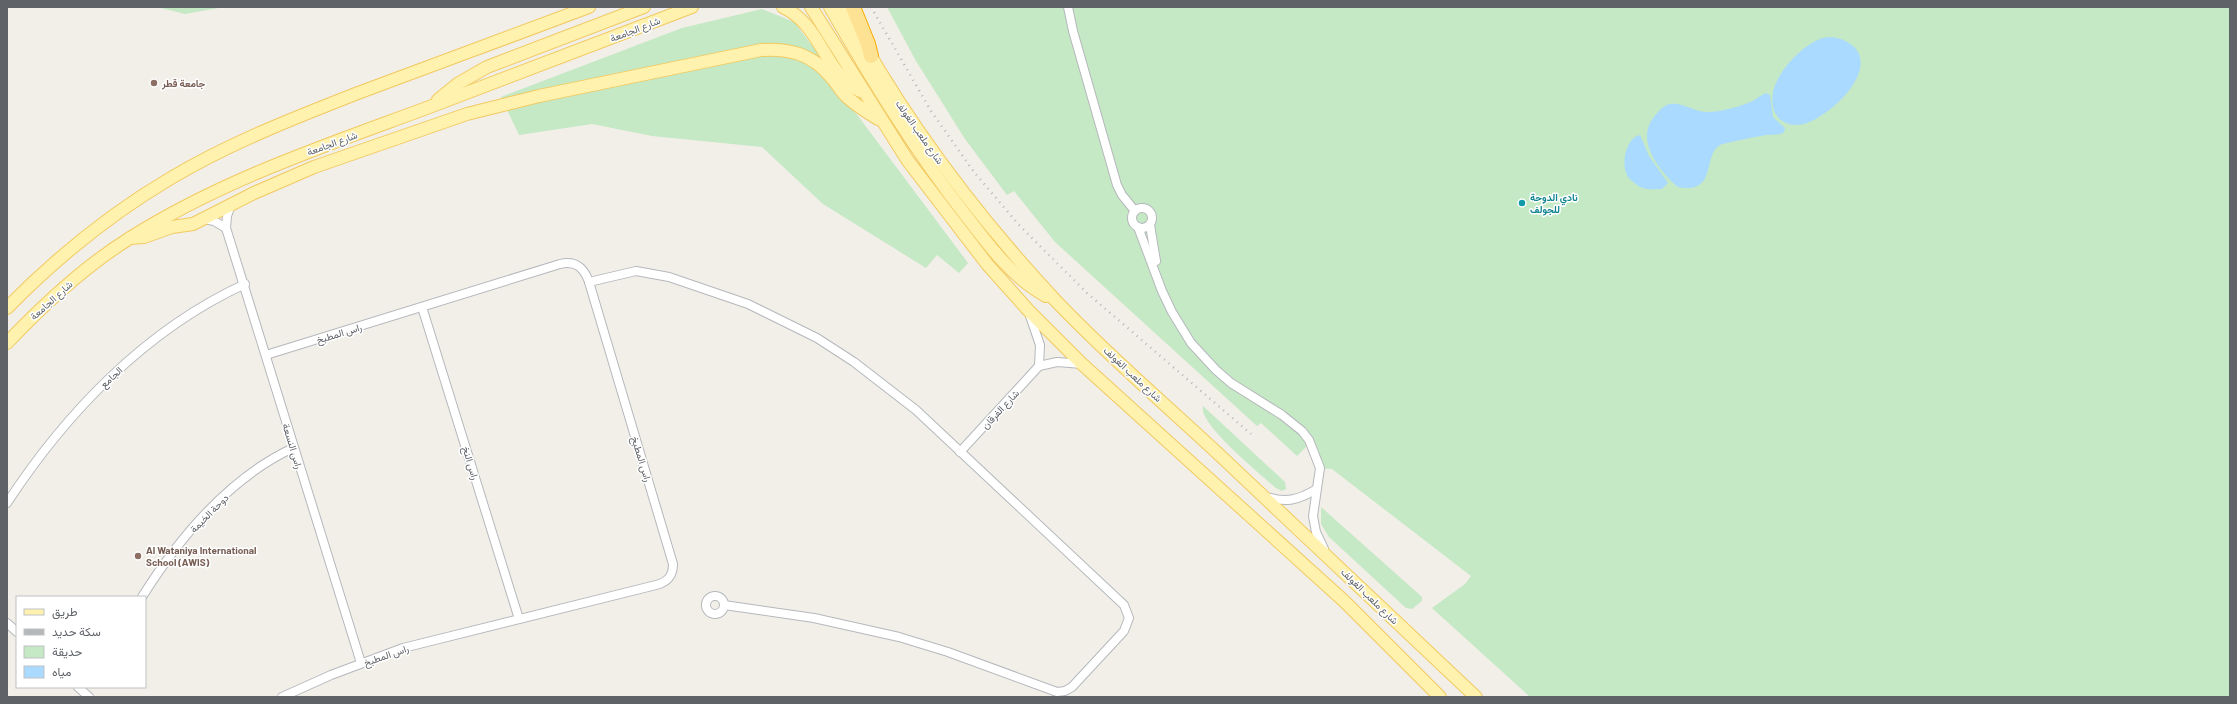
<svg xmlns="http://www.w3.org/2000/svg" width="2237" height="704" font-family="Barlow,Vazirmatn,sans-serif">
  <style>
    .green { fill: #c5e8c5 }
    .water { fill: #aadaff }
    .lines { fill: none; stroke-linecap: round; stroke-linejoin: round }
    .street-casing { stroke: #b5b8bc; stroke-width: 10 }
    .primary-casing { stroke: #f2c960; stroke-width: 14 }
    .highway-casing { stroke: #f9ab00; stroke-width: 16 }
    .street { stroke: #fff; stroke-width: 8 }
    .primary { stroke: #fff2af; stroke-width: 12 }
    .highway { stroke: #fde293; stroke-width: 14 }
    .rail { stroke: #b6b7b8; stroke-width: 2.5; stroke-dasharray: 1 5; stroke-linecap: butt }
    .education-dot { fill: #8d6e63; stroke: #fff; stroke-width: 1.5 }
    .culture-dot { fill: #0f9aa8; stroke: #fff; stroke-width: 1.5 }
    .labels { text-anchor: middle; stroke-width: 3; stroke-linejoin: round; paint-order: stroke }
    .street-label { font-size: 10px; fill: #5f6368; stroke: #fff }
    .education-label { font-size: 10px; font-weight: bold; fill: #785e54; stroke: #fff; text-anchor: start }
    .culture-label { font-size: 10px; font-weight: bold; fill: #0d838f; stroke: #fff; text-anchor: start }
  </style>
  <rect width="100%" height="100%" fill="#f1efe8"/>
  <g class="green">
    <polygon points="157,7 224,7 185,14"/>
    <polygon points="887,7 2230,7 2230,697 1530,697 1432,608 1465,584 1471,576 1332,469 1316,468 1311,451 1307,446 1297,456 1261,423 1257,426 1055,242 1014,191 1007,195 965,139 916,61"/>
    <polygon points="762,9 794,22 817,52 855,112 968,263 959,273 937,255 926,268 823,204 762,147 652,136 592,124 519,135 501,97 682,28"/>
    <path d="M 1203,406 L 1285,482 L 1286,489 L 1282,491 L 1276,488 C 1262,475 1198,424 1203,406 Z"/>
    <polygon points="1321,507 1422,597 1422,601 1412,609 1406,608 1329,537 1321,524"/>
  </g>
  <g class="water">
    <path d="M 1828,37 C 1837,37 1846,40 1853,46 C 1881,71 1825,123 1798,125 C 1771,126 1767,98 1778,79 C 1786,63 1809,39 1828,37 Z"/>
    <path d="M 1766,93 L 1770,95 L 1773,117 L 1785,128 L 1784,132 C 1779,136 1773,134 1766,135 C 1760,136 1724,143 1720,145 C 1702,155 1718,195 1678,187 C 1659,171 1635,140 1654,117 C 1657,113 1662,107 1667,105 C 1679,100 1694,112 1706,112 C 1716,113 1738,107 1748,103 C 1755,101 1760,95 1766,93 Z"/>
    <path d="M 1640,135 L 1649,156 L 1668,183 L 1662,189 C 1654,189 1643,191 1636,184 C 1633,182 1628,178 1627,175 C 1621,163 1626,138 1640,135 Z"/>
  </g>
  <g class="lines">
    <g class="street-casing">
      <g id="street">
        <polyline points="1068,7 1073,31 1117,185 1122,195 1135,211"/>
        <polyline points="231,205 227,216 226,228 361,663"/>
        <circle cx="1142" cy="218" r="10"/>
        <polyline points="204,219 214,221 226,228"/>
        <polyline points="1150,225 1156,261"/>
        <polyline points="1138,227 1162,291 1172,312 1191,343 1216,370 1231,383 1282,415 1302,431 1309,440 1320,468 1313,516 1316,532 1324,549"/>
        <polyline points="589,282 636,271 669,277 748,304 817,338 854,362 916,410 1124,605 1129,618 1124,631 1072,687 1065,691 1057,692 948,652 899,637 814,618 724,605"/>
        <polyline points="422,307 519,619"/>
        <polyline points="1029,313 1040,345 1039,366"/>
        <path d="M 266,355 L 560,264 C 576,260 584,268 589,282 L 673,564 C 673,576 668,582 656,585 L 403,648 L 331,675 L 282,697"/>
        <polyline points="960,452 1039,366 1057,362 1082,364"/>
        <path d="M 1267,497 C 1286,503 1298,500 1315,490"/>
        <path d="M 7,503 C 66,413 145,330 245,284"/>
        <circle cx="715" cy="605" r="9"/>
        <path d="M 142,597 C 179,538 229,478 293,448"/>
        <polyline points="7,623 17,632"/>
        <polyline points="78,687 89,697"/>
      </g>
    </g>
    <g class="primary-casing">
      <g id="primary">
        <path d="M 783,7 C 823,27 823,72 860,91"/>
        <polyline points="811,7 908,161 987,264 1028,310 1082,364 1344,601 1440,697"/>
        <path d="M 830,7 C 872,80 915,151 967,217 C 989,246 1013,278 1046,296"/>
        <path d="M 843,7 C 900,114 973,212 1056,301 C 1110,358 1171,409 1228,463 C 1311,541 1394,619 1476,697"/>
        <polyline points="438,100 459,83 487,67 644,7"/>
        <path d="M 130,238 L 144,237 L 172,227 L 193,224 L 254,193 L 314,167 L 467,114 L 539,96 L 761,50 C 789,48 812,54 830,76 C 836,82 840,90 845,95 C 855,105 867,112 878,119"/>
        <path d="M 7,308 C 56,258 110,214 171,178 C 230,143 294,118 358,93 C 435,64 512,36 589,7"/>
        <path d="M 7,343 C 44,304 85,266 130,238 C 222,180 324,146 424,109 C 514,75 603,41 692,7"/>
      </g>
    </g>
    <g class="highway-casing">
      <polyline id="highway" points="853,7 868,44 871,56"/>
    </g>
    <use href="#street" class="street"/>
    <use href="#primary" class="primary"/>
    <use href="#highway" class="highway"/>
    <polyline class="rail" points="871,7 931,111 974,172 1019,225 1087,293 1251,434"/>
  </g>
  <g class="education-dot">
    <circle cx="154" cy="83" r="4"/>
    <circle cx="138" cy="556" r="4"/>
  </g>
  <circle class="culture-dot" cx="1522" cy="203" r="4"/>
  <g class="labels">
    <g class="street-label">
      <text transform="translate(635 29) rotate(-21)" y="4">شارع الجامعة</text>
      <text transform="translate(920 132) rotate(55)" y="4">شارع ملعب الغولف</text>
      <text transform="translate(332 143) rotate(-20)" y="4">شارع الجامعة</text>
      <text transform="translate(51 300) rotate(-42)" y="4">شارع الجامعة</text>
      <text transform="translate(339 333) rotate(-17)" y="4">راس المطبخ</text>
      <text transform="translate(1133 374) rotate(43)" y="4">شارع ملعب الغولف</text>
      <text transform="translate(111 377) rotate(-43)" y="4">الجامع</text>
      <text transform="translate(1000 409) rotate(-47)" y="4">شارع الفرقان</text>
      <text transform="translate(293 446) rotate(73)" y="4">راس النسعة</text>
      <text transform="translate(642 459) rotate(73)" y="4">راس المطبخ</text>
      <text transform="translate(471 463) rotate(73)" y="4">راس النخ</text>
      <text transform="translate(209 513) rotate(-45)" y="4">دوحة الخيمة</text>
      <text transform="translate(1370 596) rotate(44)" y="4">شارع ملعب الغولف</text>
      <text transform="translate(386 655) rotate(-19)" y="4">راس المطبخ</text>
    </g>
    <g class="education-label">
      <text x="162" y="87">جامعة قطر</text>
      <text x="146" y="554">Al Wataniya International<tspan x="146" dy="12">School (AWIS)</tspan></text>
    </g>
    <g class="culture-label">
      <text x="1530" y="201">نادي الدوحة<tspan x="1530" dy="12">للجولف</tspan></text>
    </g>
  </g>
  <rect width="2237" height="704" fill="none" stroke="#5f6368" stroke-width="16"/>
  <rect x="16" y="596" width="130" height="92" fill="#ffffff" stroke="#bfc1c3"/>
  <rect x="24" y="609" width="20" height="6" fill="#fff2af" stroke="#bfc1c3"/>
  <text x="52" y="616" font-size="12" fill="#5f6368">طريق</text>
  <rect x="24" y="629" width="20" height="6" fill="#b6b7b8" stroke="#bfc1c3"/>
  <text x="52" y="636" font-size="12" fill="#5f6368">سكة حديد</text>
  <rect x="24" y="646" width="20" height="12" fill="#c5e8c5" stroke="#bfc1c3"/>
  <text x="52" y="656" font-size="12" fill="#5f6368">حديقة</text>
  <rect x="24" y="666" width="20" height="12" fill="#aadaff" stroke="#bfc1c3"/>
  <text x="52" y="676" font-size="12" fill="#5f6368">مياه</text>
</svg>
